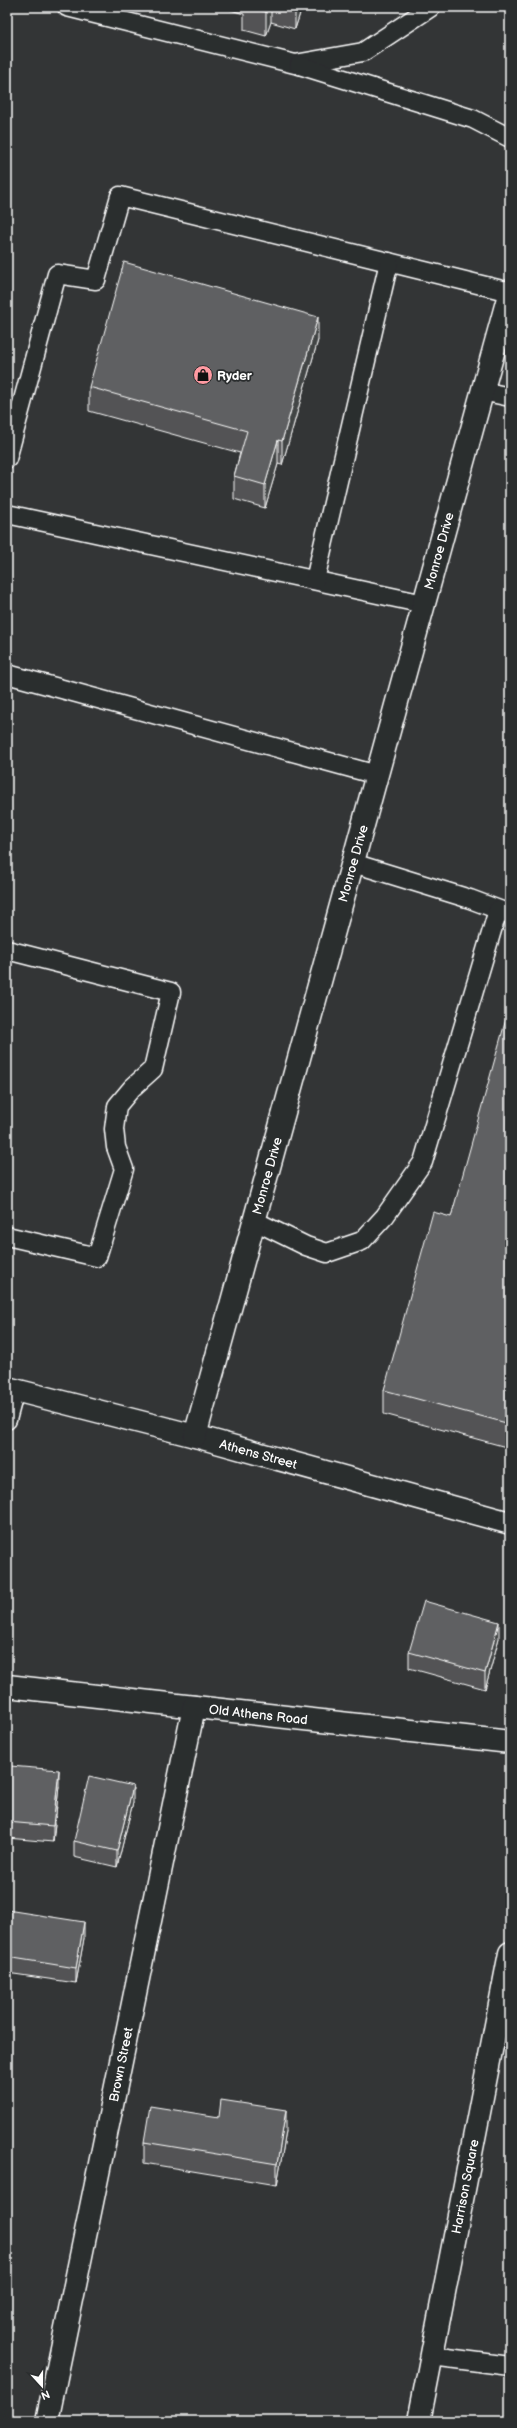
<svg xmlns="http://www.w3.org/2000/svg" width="517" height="2428" font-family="'Balsamiq Sans',sans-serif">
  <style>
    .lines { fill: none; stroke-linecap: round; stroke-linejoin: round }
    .service-casing { stroke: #fff; stroke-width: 21 }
    .minor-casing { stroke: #fff; stroke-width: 25 }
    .service { stroke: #2a2d2e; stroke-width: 18 }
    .minor { stroke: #2a2d2e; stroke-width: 22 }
    .wall { fill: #525354; stroke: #fff }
    .shaded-wall { fill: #424445; stroke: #fff }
    .building { fill: #5f6162; stroke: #fff }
    .labels { text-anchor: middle; stroke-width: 3.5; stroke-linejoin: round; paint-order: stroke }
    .poi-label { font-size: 13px; font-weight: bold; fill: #fff; stroke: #2a2d2e; text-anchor: start }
    .street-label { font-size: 13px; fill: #fff; stroke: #2a2d2e }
  </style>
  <rect width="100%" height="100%" fill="#333536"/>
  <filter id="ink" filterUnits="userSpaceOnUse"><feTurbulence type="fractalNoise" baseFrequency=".025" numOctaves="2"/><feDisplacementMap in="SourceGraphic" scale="8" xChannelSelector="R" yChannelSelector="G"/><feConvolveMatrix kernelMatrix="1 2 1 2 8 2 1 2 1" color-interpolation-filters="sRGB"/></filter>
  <g filter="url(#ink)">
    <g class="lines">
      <g class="service-casing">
        <g id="service">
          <polyline points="67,7 295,64 363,52 431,7"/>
          <polyline points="299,65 473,119 510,138"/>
          <polyline points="482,391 510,397"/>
          <polyline points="7,459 57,274 96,280 120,196 510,292"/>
          <polyline points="7,514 424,604"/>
          <polyline points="315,580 389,262"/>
          <polyline points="7,674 377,775"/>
          <polyline points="353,863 470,899 510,914"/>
          <polyline points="7,950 171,992 153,1069 132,1088 117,1106 114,1129 116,1147 124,1169 97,1257 7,1236"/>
          <polyline points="255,1221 306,1246 327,1253 362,1241 385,1216 423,1162 498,910"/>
          <polyline points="7,1420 15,1390"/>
          <polyline points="432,2356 510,2366"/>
        </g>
      </g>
      <g class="minor-casing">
        <g id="minor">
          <path id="s1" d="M 7,1388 L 195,1436 L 510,1523"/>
          <path id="s2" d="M 195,1436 L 510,291"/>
          <path id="s3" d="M 7,1686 L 510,1742"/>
          <path id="s4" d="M 47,2421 L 194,1707"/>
          <path id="s5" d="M 419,2421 L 510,1953"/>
        </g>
      </g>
      <use href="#service" class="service"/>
      <use href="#minor" class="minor"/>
    </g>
    <g class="wall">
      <polygon points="221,7 302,7 295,29 271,22 266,36 244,30 244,14"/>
      <polygon points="318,340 282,465 278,464 265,508 234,499 234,476 240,453 89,411 89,387"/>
      <polygon points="510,1020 510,1448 384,1414 384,1390 451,1217"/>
      <polygon points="499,1638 485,1689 409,1668 409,1652"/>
      <polygon points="59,1786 53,1842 7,1838 7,1796"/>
      <polygon points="133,1802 117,1867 74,1857 74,1841"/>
      <polygon points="7,1910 84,1938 76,1983 7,1973"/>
      <polygon points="286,2131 277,2185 144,2163 144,2142"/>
    </g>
    <g class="shaded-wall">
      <polygon points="268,7 271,7 271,22 266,36 266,12"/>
      <polygon points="295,7 302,7 295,29"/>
      <polygon points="318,317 318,340 282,465 282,441"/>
      <polygon points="278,440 278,464 265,508 265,485"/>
      <polygon points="499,1622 499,1638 485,1689 485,1673"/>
      <polygon points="59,1770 59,1786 53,1842 53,1826"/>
      <polygon points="133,1786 133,1802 117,1867 117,1851"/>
      <polygon points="84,1922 84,1938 76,1983 76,1968"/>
      <polygon points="286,2110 286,2131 277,2185 277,2164"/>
    </g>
    <g class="building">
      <polygon points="247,7 268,7 266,12"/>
      <polygon points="124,262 318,317 282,441 278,440 265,485 234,476 247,431 89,387"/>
      <polygon points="506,1019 510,1020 510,1424 384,1390 433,1212 451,1217"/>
      <polygon points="424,1601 499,1622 485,1673 409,1652"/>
      <polygon points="10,1766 59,1770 53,1826 7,1822 7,1796"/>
      <polygon points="89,1776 133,1786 117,1851 74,1841"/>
      <polygon points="7,1910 84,1922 76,1968 7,1957"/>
      <polygon points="221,2100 286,2110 277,2164 144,2142 150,2106 219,2117"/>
    </g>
  </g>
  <defs>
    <g id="shop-disc" transform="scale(1)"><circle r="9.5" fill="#ff9aa2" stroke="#2a2d2e"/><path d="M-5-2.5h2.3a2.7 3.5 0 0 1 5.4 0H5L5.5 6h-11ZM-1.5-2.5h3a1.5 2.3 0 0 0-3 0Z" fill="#111"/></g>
  </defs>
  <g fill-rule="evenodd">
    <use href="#shop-disc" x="203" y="375"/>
  </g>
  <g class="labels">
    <g class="poi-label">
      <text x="217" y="380">Ryder</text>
    </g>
    <g class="street-label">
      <text dy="5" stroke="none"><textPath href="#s2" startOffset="918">Monroe Drive</textPath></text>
      <text dy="5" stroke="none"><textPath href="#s2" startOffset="594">Monroe Drive</textPath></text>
      <text dy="5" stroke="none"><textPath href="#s2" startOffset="270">Monroe Drive</textPath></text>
      <text dy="5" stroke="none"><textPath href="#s1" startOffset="260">Athens Street</textPath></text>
      <text dy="5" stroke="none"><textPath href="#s3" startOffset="253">Old Athens Road</textPath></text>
      <text dy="5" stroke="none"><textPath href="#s4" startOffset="364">Brown Street</textPath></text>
      <text dy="5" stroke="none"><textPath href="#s5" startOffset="239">Harrison Square</textPath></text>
    </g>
  </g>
  <rect width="517" height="2428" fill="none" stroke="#2a2d2e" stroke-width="24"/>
  <rect x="12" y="12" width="493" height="2404" fill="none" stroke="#fff" stroke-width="1.5" filter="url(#ink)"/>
  <g transform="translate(42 2386) rotate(159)" stroke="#2a2d2e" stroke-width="3" paint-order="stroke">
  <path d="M0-3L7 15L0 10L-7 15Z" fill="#ffffff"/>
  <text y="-6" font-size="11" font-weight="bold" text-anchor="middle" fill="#ffffff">N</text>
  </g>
</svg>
